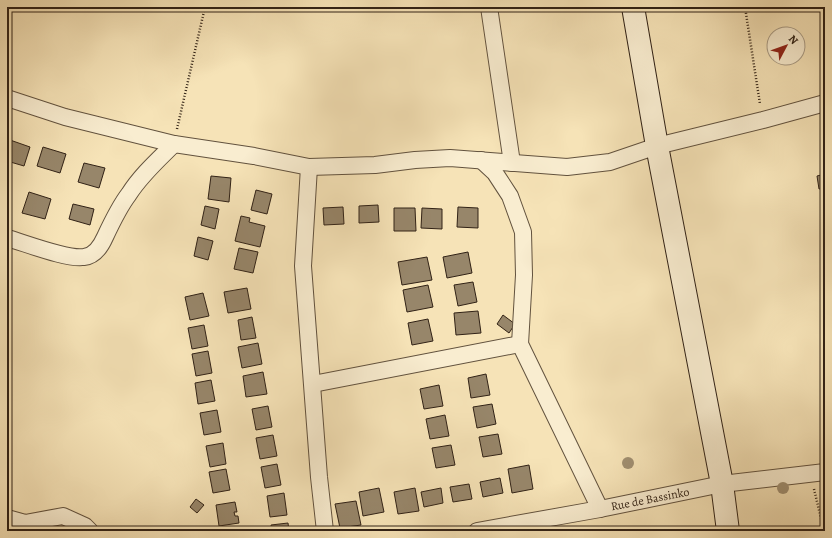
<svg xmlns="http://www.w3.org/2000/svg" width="832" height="538" font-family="Alegreya,serif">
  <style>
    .building { fill: #97866a; stroke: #312216 }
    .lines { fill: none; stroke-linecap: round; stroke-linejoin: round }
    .street-casing { stroke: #62523e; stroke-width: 18 }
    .secondary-casing { stroke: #312216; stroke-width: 24 }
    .path { stroke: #312216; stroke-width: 2.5; stroke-dasharray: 1 2; stroke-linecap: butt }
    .street { stroke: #f9edd0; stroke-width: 16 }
    .secondary { stroke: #f9edd0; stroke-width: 22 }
    .tree { fill: #a08f71 }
    .labels { text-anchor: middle; stroke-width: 4; stroke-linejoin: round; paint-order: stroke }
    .street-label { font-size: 12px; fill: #312216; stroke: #f9edd0 }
  </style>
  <rect width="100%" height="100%" fill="#f6e3b7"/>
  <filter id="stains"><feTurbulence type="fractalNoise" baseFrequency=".005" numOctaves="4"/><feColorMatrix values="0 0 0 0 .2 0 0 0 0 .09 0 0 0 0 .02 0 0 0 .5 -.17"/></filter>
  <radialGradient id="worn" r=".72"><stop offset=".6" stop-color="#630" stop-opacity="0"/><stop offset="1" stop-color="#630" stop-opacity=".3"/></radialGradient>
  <g class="building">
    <polygon points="10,140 30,147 24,166 7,161 7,148"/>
    <polygon points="43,147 66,154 60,173 37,166"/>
    <polygon points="84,163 105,168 99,188 78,182"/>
    <polygon points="825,174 825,188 819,189 817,176"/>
    <polygon points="211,176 231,178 229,202 208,199"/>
    <polygon points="256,190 272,194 267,214 251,210"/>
    <polygon points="29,192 51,199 45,219 22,213"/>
    <polygon points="73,204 94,209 90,225 69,219"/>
    <polygon points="378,205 379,222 359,223 359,206"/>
    <polygon points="205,206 219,209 215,229 201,225"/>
    <polygon points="343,207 344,224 324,225 323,208"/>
    <polygon points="458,207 478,208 478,228 457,227"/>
    <polygon points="394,208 415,208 416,231 394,231"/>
    <polygon points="422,208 442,209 442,229 421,228"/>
    <polygon points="241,216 250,218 249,222 265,226 260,247 235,241"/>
    <polygon points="198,237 213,241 208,260 194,256"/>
    <polygon points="239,248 258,252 253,273 234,269"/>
    <polygon points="468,252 472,273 447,278 443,257"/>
    <polygon points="427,257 432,280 402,285 398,262"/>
    <polygon points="473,282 477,302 458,306 454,285"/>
    <polygon points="428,285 433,307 407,312 403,290"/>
    <polygon points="247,288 251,309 228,313 224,292"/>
    <polygon points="203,293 209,316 190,320 185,297"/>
    <polygon points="478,311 481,333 456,335 454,313"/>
    <polygon points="503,315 515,324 509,333 497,324"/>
    <polygon points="252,317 256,338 241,340 238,320"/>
    <polygon points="428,319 433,341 412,345 408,323"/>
    <polygon points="204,325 208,346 192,349 188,328"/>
    <polygon points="258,343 262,364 242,368 238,347"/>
    <polygon points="208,351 212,373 196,376 192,354"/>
    <polygon points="263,372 267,394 246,397 243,376"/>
    <polygon points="486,374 490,395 471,398 468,378"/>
    <polygon points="211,380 215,401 198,404 195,383"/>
    <polygon points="439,385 443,406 424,409 420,389"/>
    <polygon points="492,404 496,424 477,428 473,407"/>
    <polygon points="268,406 272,427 256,430 252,409"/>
    <polygon points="217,410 221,432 204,435 200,413"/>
    <polygon points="445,415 449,436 430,439 426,419"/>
    <polygon points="498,434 502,454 483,457 479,437"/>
    <polygon points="273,435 277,456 260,459 256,438"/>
    <polygon points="223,443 226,464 210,467 206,446"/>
    <polygon points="451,445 455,465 436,468 432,448"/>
    <polygon points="277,464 281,485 265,488 261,467"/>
    <polygon points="529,465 533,489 512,493 508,469"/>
    <polygon points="226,469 230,490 213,493 209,472"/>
    <polygon points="500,478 503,493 483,497 480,482"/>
    <polygon points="469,484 472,499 453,502 450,487"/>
    <polygon points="379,488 384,512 363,516 359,492"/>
    <polygon points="415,488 419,511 398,514 394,492"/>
    <polygon points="441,488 443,503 424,507 421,492"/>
    <polygon points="284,493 287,515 270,517 267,496"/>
    <polygon points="196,499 204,505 197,513 190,507"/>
    <polygon points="356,501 361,525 340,528 335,504"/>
    <polygon points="235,502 237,512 234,512 235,516 238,516 239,523 219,526 216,505"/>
    <polygon points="288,523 289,531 272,531 271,525"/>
  </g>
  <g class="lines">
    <g class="street-casing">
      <g id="street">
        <polyline points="489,7 512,163"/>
        <polyline points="7,98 65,117 174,144 254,156 309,167 375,165 415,160 450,158 567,167 610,162 657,146 763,120 825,103"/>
        <polyline points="481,160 495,173 510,196 523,232 524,275 520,344 600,509"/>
        <polyline points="309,167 303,266 319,477 325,531"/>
        <path d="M 7,238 C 25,243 68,260 84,257 C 95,256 101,246 105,237 C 112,222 119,207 129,194 C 141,175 158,160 174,144"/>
        <polyline points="313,384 520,344"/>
        <polyline points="7,518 25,523 63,516 85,526 90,531"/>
        <polyline points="477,531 600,509 722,484 825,472"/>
      </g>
    </g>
    <g class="secondary-casing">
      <polyline id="secondary" points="633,7 657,146 722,484 728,531"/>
    </g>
    <g class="path">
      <polyline points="745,7 760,104"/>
      <polyline points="177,129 205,7"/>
      <polyline points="814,489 824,531"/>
    </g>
    <use href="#street" class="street"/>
    <use href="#secondary" class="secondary"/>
  </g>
  <g class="tree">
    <circle cx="628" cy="463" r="6"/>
    <circle cx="783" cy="488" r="6"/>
  </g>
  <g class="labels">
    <g class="street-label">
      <text transform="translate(650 499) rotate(-11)" y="4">Rue de Bassinko</text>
    </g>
  </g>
  <rect width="832" height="538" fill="none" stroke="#f6e3b7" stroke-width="24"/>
  <rect x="8" y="8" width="816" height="522" fill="none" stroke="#312216" stroke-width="2"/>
  <rect x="12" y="12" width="808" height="514" fill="none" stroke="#312216"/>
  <g transform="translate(786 46) rotate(49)"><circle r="19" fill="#f9edd0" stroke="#a99c86"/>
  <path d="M0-3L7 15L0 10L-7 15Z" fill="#8f2418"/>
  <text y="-6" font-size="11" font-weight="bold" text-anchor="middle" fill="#312216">N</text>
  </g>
  <rect width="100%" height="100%" filter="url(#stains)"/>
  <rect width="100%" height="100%" fill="url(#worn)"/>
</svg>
